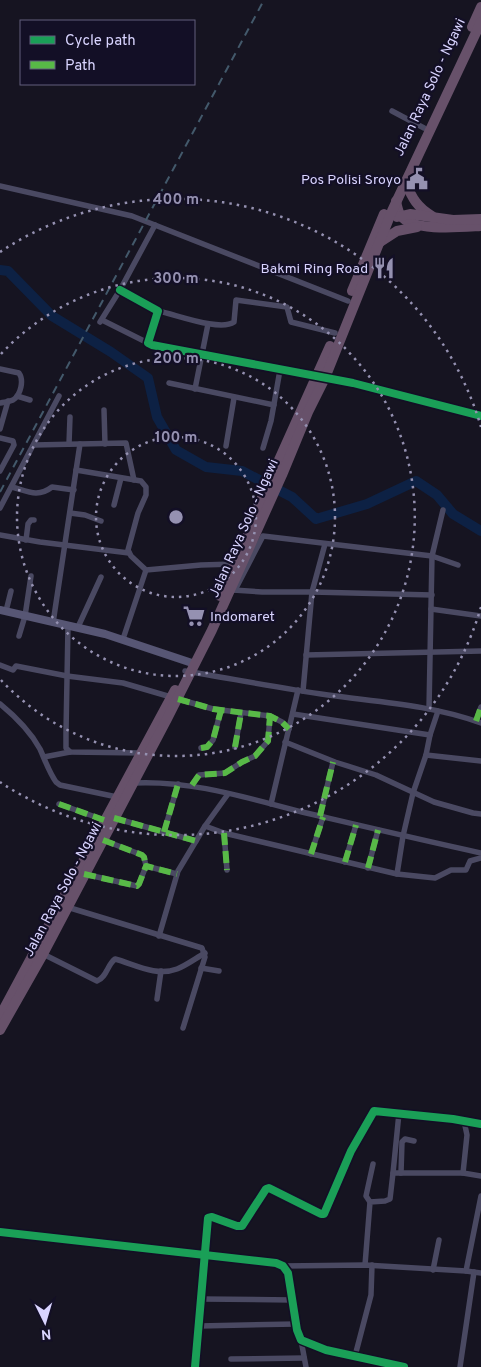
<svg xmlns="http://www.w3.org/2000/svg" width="481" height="1367" font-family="Overpass,sans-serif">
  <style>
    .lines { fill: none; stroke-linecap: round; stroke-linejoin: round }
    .river { stroke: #0d2144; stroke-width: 10 }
    .street { stroke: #4a4962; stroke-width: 5.5 }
    .secondary { stroke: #575674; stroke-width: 8 }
    .highway { stroke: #67516a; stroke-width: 10 }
    .rail { stroke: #43596b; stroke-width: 2; stroke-dasharray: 8 6; stroke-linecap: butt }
    .quiet { stroke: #58b947; stroke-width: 6; stroke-dasharray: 12 6; stroke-linecap: butt }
    .cycleway-casing { stroke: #130f26; stroke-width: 11 }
    .cycleway { stroke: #1a9f57; stroke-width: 8 }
    .ring { fill: none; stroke: #9591b1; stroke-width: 2.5; stroke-dasharray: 2.5 5 }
    .labels { text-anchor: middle; stroke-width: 4.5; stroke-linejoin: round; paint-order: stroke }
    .street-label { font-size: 14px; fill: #d9d4ff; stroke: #130f26 }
    .poi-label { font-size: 14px; fill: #d9d4ff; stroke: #130f26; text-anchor: end }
    .centre { fill: #9591b1; stroke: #130f26; stroke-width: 2.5 }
    .ring-label { font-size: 15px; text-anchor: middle; font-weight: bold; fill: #9591b1; stroke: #130f26; stroke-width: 4.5; stroke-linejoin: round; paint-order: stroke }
  </style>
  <rect width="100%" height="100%" fill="#161421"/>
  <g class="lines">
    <polyline class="river" points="0,270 8,271 52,316 111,352 148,378 157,417 176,450 206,467 242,471 292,497 316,519 367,504 416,481 437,495 453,514 481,531"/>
    <g class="street">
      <polyline points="392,111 424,128"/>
      <polyline points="0,186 132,216 348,301"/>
      <polyline points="120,290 158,311 148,343 152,345 353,383 481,416"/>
      <path d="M 158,311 C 175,314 220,332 234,322 L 236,300 L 287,307 L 291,322 L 335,333"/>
      <polyline points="102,320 148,343"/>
      <polyline points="100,322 120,290 155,225"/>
      <path d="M 0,369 L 19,373 C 24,380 21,395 13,400 C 9,402 4,402 0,403"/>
      <polyline points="169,383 274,405"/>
      <polyline points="195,389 208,324"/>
      <polyline points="17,396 30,400"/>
      <polyline points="104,410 105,444"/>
      <polyline points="0,429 8,401"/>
      <polyline points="0,438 13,441 14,445 0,471"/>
      <polyline points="69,444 70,417"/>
      <polyline points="34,445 80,444"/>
      <polyline points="226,446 234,398"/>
      <polyline points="263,448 271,421 280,370"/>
      <polyline points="76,470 141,481 146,487 146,495 138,513 128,550 131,556 146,570 201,565 234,564"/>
      <path d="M 12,487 C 27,491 38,498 52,487 L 74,490"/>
      <polyline points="114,505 121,478"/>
      <polyline points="0,508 59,396"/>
      <polyline points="70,513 85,515 101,521"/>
      <polyline points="0,535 40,542 129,553"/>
      <polyline points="26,540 28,524 31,520 34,520"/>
      <polyline points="233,590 262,592 312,592 432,595"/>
      <polyline points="235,590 263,536 432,556 458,565"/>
      <polyline points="431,609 481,616"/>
      <polyline points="6,611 11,591"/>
      <polyline points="53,623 80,444 126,443 134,480"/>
      <polyline points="68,626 66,732 66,748 70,752 141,753"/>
      <polyline points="78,627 101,577"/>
      <polyline points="19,636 25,616 31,576"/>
      <polyline points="123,639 146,570"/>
      <polyline points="306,655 481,651"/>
      <polyline points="0,665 13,670 16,666 67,676 123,683 171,697"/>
      <path d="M 185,671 C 233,679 280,688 328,695 C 379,702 432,705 481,723"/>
      <polyline points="303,691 312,592 325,544"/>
      <polyline points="178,699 213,709 270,716 282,722 289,729"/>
      <path d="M 0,704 C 16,717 30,731 40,749 C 45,760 49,772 56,782 L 60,785 L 117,797"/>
      <polyline points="429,709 432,556 443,510"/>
      <polyline points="293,714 430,735"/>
      <polyline points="476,721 481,707"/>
      <polyline points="285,742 335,762 376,775 434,802 473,813 481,814"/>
      <polyline points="235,747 241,713"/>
      <polyline points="201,748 207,747 213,740 221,710"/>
      <polyline points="426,755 481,761"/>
      <polyline points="44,757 70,752"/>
      <path d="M 133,783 C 191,780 247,798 302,812 C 362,826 421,840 481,853"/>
      <polyline points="192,785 199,775 225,773 242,762 255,756 268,741 270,716"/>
      <polyline points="59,804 104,820"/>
      <polyline points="271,804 298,690"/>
      <polyline points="320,816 333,762"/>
      <polyline points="114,818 196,841"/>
      <polyline points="205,826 224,833 397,874 435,878 451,870 466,870 470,861 481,858"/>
      <polyline points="164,832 178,784"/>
      <polyline points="224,833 227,870"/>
      <polyline points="103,840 142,855 144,857 146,866"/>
      <polyline points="311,854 323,817"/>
      <polyline points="345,862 356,825"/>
      <polyline points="368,868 378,830"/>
      <polyline points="84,874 137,886 139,884 146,866 177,874"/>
      <polyline points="397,874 403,836 413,793 426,755 430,735 438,711"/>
      <polyline points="67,907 202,948 205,957 183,1028"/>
      <polyline points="159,936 178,871 205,826 228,794"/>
      <path d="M 43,954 L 97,981 C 107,977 107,965 115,959 C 134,964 156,977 177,969 C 187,965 196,958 205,953"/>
      <polyline points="201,968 219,971"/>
      <polyline points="157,999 161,971"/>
      <polyline points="393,1173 399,1113"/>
      <polyline points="401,1173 402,1142 405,1139 414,1141"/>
      <polyline points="463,1173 467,1135 464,1121"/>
      <polyline points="370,1202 366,1196 373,1164"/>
      <polyline points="365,1265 370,1202 385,1201 390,1199 393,1173 463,1173 481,1176"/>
      <polyline points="283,1266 365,1265 466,1271 481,1273"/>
      <polyline points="433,1270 439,1240"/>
      <polyline points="466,1271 481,1196"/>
      <polyline points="201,1299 292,1300"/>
      <polyline points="199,1326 296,1324"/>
      <polyline points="301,1340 306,1367"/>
      <polyline points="355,1356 371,1295 372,1265"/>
      <polyline points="231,1359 304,1358"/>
      <polyline points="195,1367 208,1218 212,1217 237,1226 242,1226 266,1189 269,1188 321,1214 324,1214 351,1151 374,1111 453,1119 481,1124"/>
      <polyline points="460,1367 474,1272"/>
    </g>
    <g class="secondary">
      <polyline points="0,610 105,634 195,664"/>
      <polyline points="0,1232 276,1263 283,1266 288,1273 297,1330 301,1340 326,1350 404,1367"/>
    </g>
    <g class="highway">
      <polyline points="472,27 481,7"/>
      <path d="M 406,183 C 412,198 417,207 432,216"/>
      <path d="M 396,201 C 397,206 398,212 401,216 C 412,232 463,227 481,226"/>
      <polyline points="397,217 410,214 453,220 481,219"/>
      <polyline points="380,242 397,231 417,227"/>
      <polyline points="352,291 384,214"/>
      <polyline points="220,596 247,537 261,500 330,346"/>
      <polyline points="0,1016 175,690"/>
      <polyline points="0,1030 42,956 167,719 212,630 282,475 308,412 325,378 392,211 481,22"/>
    </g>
    <polyline class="rail" points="0,492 264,0"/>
    <g class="quiet">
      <polyline points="178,699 213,709 270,716 282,722 289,729"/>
      <polyline points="476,721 481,707"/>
      <polyline points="235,747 241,713"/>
      <polyline points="201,748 207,747 213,740 221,710"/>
      <polyline points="192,785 199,775 225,773 242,762 255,756 268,741 270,716"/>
      <polyline points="59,804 104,820"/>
      <polyline points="320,816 333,762"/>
      <polyline points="114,818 196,841"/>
      <polyline points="164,832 178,784"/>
      <polyline points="224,833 227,870"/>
      <polyline points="103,840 142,855 144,857 146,866"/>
      <polyline points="311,854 323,817"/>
      <polyline points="345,862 356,825"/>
      <polyline points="368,868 378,830"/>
      <polyline points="84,874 137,886 139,884 146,866 177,874"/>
    </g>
    <g class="cycleway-casing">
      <g id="cycleway">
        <polyline points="120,290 158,311 148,343 152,345 353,383 481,416"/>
        <polyline points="0,1232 276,1263 283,1266 288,1273 297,1330 301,1340 326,1350 404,1367"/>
        <polyline points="195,1367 208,1218 212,1217 237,1226 242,1226 266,1189 269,1188 321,1214 324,1214 351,1151 374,1111 453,1119 481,1124"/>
      </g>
    </g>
    <use href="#cycleway" class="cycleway"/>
  </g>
  <g class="ring">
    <circle cx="176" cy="517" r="80"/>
    <circle cx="176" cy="517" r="159"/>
    <path d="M1 354A239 239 0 1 1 1 680"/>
    <path d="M481 607A318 318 0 0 1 0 782M0 252A318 318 0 0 1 481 427"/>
  </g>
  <defs>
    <g id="civic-bare" transform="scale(1.725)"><path d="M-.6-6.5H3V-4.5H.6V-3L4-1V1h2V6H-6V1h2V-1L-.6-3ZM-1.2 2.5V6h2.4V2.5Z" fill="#9591b1" stroke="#130f26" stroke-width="2.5" paint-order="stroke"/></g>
    <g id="restaurant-bare" transform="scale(1.725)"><path d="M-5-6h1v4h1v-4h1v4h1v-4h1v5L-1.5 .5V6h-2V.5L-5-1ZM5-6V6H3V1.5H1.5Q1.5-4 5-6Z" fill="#9591b1" stroke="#130f26" stroke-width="2.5" paint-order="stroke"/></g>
    <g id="supermarket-bare" transform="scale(1.725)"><path d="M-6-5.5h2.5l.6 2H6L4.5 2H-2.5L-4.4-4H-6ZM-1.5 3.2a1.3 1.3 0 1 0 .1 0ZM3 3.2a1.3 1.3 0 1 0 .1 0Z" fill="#9591b1" stroke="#130f26" stroke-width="2.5" paint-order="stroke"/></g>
  </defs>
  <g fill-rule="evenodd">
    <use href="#civic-bare" x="417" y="179"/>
    <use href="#restaurant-bare" x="384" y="268"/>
    <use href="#supermarket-bare" x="194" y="616"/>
  </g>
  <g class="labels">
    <g class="street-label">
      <text transform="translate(429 87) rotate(-65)" y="5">Jalan Raya Solo - Ngawi</text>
      <text transform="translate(243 528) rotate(-66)" y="5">Jalan Raya Solo - Ngawi</text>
      <text transform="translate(62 889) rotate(-62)" y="5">Jalan Raya Solo - Ngawi</text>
    </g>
    <g class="poi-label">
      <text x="401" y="184">Pos Polisi Sroyo</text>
      <text x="368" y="273">Bakmi Ring Road</text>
      <text x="210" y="621" text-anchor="start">Indomaret</text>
    </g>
  </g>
  <circle cx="176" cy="517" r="8" class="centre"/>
  <g class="ring-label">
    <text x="176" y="204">400 m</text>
    <text x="176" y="283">300 m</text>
    <text x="176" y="363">200 m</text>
    <text x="176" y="442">100 m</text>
  </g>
  <rect x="20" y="20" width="175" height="65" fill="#130f26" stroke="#625e7d"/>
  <rect x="30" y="36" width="25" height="8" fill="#1a9f57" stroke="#625e7d"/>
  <text x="65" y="45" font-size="15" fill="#d9d4ff">Cycle path</text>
  <rect x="30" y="61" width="25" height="8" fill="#58b947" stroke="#625e7d"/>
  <text x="65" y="70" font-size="15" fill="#d9d4ff">Path</text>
  <g transform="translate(45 1322) rotate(175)" stroke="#130f26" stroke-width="4" paint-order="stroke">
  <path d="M0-4L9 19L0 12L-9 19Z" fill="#d9d4ff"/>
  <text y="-8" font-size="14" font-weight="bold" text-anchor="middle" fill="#d9d4ff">N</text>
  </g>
</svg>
